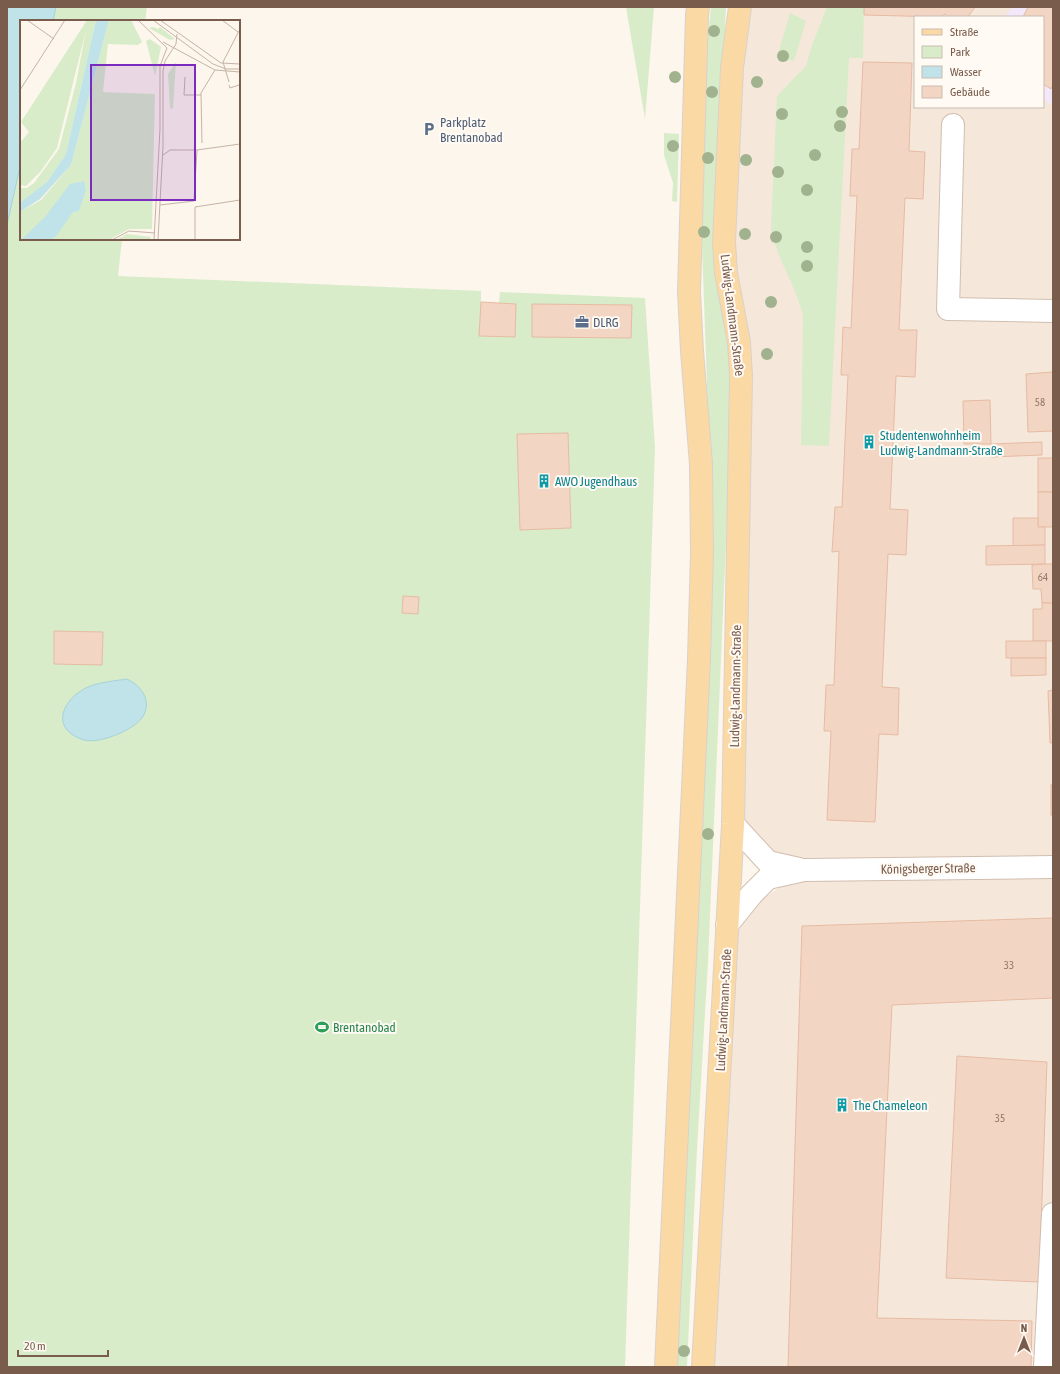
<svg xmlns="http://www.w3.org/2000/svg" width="1060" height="1374" font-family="'Asap Condensed',sans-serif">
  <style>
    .residential { fill: #f5e8da; fill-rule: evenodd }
    .education { fill: #f3e8fa }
    .green { fill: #d8ecc9 }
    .water { fill: #bfe3e8; stroke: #a5d3da }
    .building { fill: #f3d5c3; stroke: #e6bba3 }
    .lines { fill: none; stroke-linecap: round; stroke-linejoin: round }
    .minor-casing { stroke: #d1beb0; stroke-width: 24 }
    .major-casing { stroke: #dad1cd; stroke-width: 24 }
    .minor { stroke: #fff; stroke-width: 22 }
    .major { stroke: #fbd9a5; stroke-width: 22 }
    .tree { fill: #a0b28e }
    .labels { text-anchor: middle; stroke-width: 4; stroke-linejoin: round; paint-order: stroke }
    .number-label { font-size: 11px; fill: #987a6a }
    .service-label { font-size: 13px; fill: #4e5e75; stroke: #fffaf3; text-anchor: start }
    .street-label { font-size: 13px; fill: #7a5c4d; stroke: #fffaf3 }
    .culture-label { font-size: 13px; fill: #0d838f; stroke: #fffaf3; text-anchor: start }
    .leisure-label { font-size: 13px; fill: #27864d; stroke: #fffaf3; text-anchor: start }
    .inset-road { fill: none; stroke: #c5b3a7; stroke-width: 1 }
    .view { fill: #7b2cbf; fill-opacity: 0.15; stroke: #7b2cbf; stroke-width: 2 }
    .inset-edge { fill: none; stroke: #7a5c4d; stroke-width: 2 }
  </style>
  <rect width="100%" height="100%" fill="#fdf6ec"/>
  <path class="residential" d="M 740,7 L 1053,7 L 1053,1214 L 1045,1367 L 705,1367 L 727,925 L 803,870 L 768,862 L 733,824 L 733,306 ZM 915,17 L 1043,17 L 1043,107 L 915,107 Z"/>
  <polygon class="education" points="1012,7 1053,7 1053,105 1043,100 1043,17 1005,17"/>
  <g class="green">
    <polygon points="56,7 147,7 145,21 53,21"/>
    <polygon points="626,7 654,7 645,119"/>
    <polygon points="711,7 726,7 723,79 733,380 708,962 697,1149 687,1367 676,1367 713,554 702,246 707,43"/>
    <path d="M 827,7 L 864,7 L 863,58 L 849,58 L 829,446 L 801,445 L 803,316 C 796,285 777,260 771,229 L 777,96 L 806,66 L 811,48 Z"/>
    <polygon points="790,13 806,21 794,61 777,57"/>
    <polygon points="664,133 679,134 677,202 672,201 673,183 664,155"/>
    <polygon points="21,162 21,239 122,239 118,276 481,291 481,302 499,303 500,292 645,298 655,448 625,1367 7,1367 7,225"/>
  </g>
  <g class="water">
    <polygon points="7,7 56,7 53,21 21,21 21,162 7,225"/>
    <path d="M 127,679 C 142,686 153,702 142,718 C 132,731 99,744 84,740 C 49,729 62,699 88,687 C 100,682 114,681 127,679 Z"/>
  </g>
  <g class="building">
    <polygon points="864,7 975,7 968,17 948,17 945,14 942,17 864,15"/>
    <polygon points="1028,7 1053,7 1053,85 1051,89 1043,84 1043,17 1023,17"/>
    <polygon points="863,62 912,63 909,151 925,152 923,199 905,198 899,330 917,330 915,377 896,376 890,509 908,510 906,555 888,554 882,687 899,688 898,735 879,734 875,822 827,820 831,731 824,731 826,685 834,685 839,551 832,552 835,507 842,507 848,375 841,375 843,327 851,328 857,196 850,196 852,149 859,149"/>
    <polygon points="481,302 516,304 515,337 479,336"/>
    <polygon points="532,304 632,305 631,338 532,337"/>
    <polygon points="1053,372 1053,431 1028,432 1026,374"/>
    <polygon points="990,400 991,444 964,444 963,401"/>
    <polygon points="568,433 571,528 520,530 517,434"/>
    <polygon points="1042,442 1042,455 991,457 991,444"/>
    <rect x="1038" y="458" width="15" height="34"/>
    <rect x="1038" y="492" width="15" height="35"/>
    <polygon points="1013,518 1038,518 1038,527 1045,527 1045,545 1013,546"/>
    <polygon points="1045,545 1045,564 986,565 986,546"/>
    <polygon points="1045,564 1053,564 1053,603 1042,603 1041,589 1033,589 1032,565"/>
    <polygon points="403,596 419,597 418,614 402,613"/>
    <polygon points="1042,603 1053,603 1053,641 1033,641 1033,609 1042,609"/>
    <polygon points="54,631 103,632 102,665 54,664"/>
    <rect x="1006" y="641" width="40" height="17"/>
    <polygon points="1011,658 1046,658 1046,675 1011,676"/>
    <polygon points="1053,690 1053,743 1050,743 1048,691"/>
    <rect x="1051" y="785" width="2" height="30"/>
    <polygon points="1053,918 1053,998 892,1005 877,1318 1032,1321 1031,1367 788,1367 802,926"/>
    <polygon points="957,1056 1047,1062 1039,1282 946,1278"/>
  </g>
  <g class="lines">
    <g class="minor-casing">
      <g id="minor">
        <polyline points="953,125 948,309 1053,311"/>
        <polyline points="733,824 768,862 799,869"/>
        <polyline points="727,925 752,894 768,878 804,870 1053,867"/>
        <polyline points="1045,1367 1053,1214"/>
      </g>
    </g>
    <g class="major-casing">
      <g id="major">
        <polyline points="666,1367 699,659 702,553 701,464 692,351 689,292 697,15 698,7"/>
        <polyline points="703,1367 733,824 741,376 739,342 726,273 724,242 732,68 740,7"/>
      </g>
    </g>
    <use href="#minor" class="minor"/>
    <use href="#major" class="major"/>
  </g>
  <g class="tree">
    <circle cx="714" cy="31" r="6"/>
    <circle cx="783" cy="56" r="6"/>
    <circle cx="675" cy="77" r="6"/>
    <circle cx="757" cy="82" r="6"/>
    <circle cx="712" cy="92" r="6"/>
    <circle cx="842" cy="112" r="6"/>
    <circle cx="782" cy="114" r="6"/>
    <circle cx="840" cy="126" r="6"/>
    <circle cx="673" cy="146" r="6"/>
    <circle cx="815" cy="155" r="6"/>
    <circle cx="708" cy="158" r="6"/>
    <circle cx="746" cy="160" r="6"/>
    <circle cx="778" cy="172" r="6"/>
    <circle cx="807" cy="190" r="6"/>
    <circle cx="704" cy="232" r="6"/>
    <circle cx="745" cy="234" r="6"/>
    <circle cx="776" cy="237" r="6"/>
    <circle cx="807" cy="247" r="6"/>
    <circle cx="807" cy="266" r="6"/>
    <circle cx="771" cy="302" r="6"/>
    <circle cx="767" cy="354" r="6"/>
    <circle cx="708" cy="834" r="6"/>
    <circle cx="684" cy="1351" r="6"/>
  </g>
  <defs>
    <g id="parking-bare" transform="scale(1.08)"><path d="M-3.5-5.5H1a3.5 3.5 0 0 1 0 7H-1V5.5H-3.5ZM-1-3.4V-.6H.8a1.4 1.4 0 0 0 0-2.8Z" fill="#5c6f8a" stroke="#fffaf3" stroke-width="2.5" paint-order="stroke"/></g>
    <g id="office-bare" transform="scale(1.08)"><path d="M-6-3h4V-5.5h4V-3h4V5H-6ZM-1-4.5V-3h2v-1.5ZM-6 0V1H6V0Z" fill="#5c6f8a" stroke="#fffaf3" stroke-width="2.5" paint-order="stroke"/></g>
    <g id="building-bare" transform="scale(1.08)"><path d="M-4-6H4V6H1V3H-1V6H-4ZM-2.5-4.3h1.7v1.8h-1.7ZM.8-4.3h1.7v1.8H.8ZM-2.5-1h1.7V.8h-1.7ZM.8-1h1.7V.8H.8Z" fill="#0f9aa8" stroke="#fffaf3" stroke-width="2.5" paint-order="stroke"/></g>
    <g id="stadium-bare" transform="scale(1.08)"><path d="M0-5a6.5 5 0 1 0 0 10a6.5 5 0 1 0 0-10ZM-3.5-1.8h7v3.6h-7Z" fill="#2e9e5b" stroke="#fffaf3" stroke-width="2.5" paint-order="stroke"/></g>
  </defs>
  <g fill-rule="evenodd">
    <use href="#parking-bare" x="429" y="129"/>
    <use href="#office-bare" x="582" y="322"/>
    <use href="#building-bare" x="869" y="442"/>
    <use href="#building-bare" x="544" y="481"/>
    <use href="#stadium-bare" x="322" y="1027"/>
    <use href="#building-bare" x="842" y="1105"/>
  </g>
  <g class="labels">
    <g class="number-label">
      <text x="1040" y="406">58</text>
      <text x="1043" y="581">64</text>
      <text x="1009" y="969">33</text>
      <text x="1000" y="1122">35</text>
    </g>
    <g class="service-label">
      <text x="440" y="127">Parkplatz<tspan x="440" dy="15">Brentanobad</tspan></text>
      <text x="593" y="327">DLRG</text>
    </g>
    <g class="street-label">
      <text transform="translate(733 315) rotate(83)" y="5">Ludwig-Landmann-Straße</text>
      <text transform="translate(735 686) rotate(-89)" y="5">Ludwig-Landmann-Straße</text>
      <text transform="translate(928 868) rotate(-1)" y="5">Königsberger Straße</text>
      <text transform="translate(723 1010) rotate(-87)" y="5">Ludwig-Landmann-Straße</text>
    </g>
    <g class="culture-label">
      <text x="880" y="440">Studentenwohnheim<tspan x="880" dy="15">Ludwig-Landmann-Straße</tspan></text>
      <text x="555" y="486">AWO Jugendhaus</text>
      <text x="853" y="1110">The Chameleon</text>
    </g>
    <g class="leisure-label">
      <text x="333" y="1032">Brentanobad</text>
    </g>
  </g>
  <g transform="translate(20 20)">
    <rect width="220" height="220" fill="#fdf6ec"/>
    <path d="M 67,0 L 76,0 L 46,134 L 27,162 L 17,172 L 0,183 L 0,168 L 7,168 L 14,163 L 39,129 L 56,63 L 66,10 L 37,128 L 21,151 L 6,166 L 0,165 L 0,123 L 9,112 L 1,102 ZM 89,0 L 111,0 L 122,22 L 118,25 L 88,24 L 83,72 L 135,74 L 132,209 L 109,209 L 89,220 L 0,220 L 0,192 L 21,180 L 51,145 ZM 133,7 L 138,9 L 140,7 L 155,19 L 150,20 L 129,8 ZM 130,19 L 141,27 L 135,56 L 126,21 ZM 156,42 L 153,89 L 150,88 L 148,54 ZM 107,214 L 131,217 L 130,220 L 96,220 Z" fill="#d8ecc9"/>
    <path d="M 76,0 L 89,0 L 51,145 L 20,179 L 0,192 L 0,183 L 27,162 L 46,134 ZM 64,161 L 66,170 L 59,191 L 53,192 L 37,215 L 31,220 L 1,220 L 25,197 L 50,164 Z" fill="#bfe3e8"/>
    <path class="inset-road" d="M 7,0 L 34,19M 118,0 L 147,28 L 140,46 L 140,109 L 134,220M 133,0 L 193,44 L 206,49 L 220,49M 140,0 L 201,43 L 220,44M 202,0 L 218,12M 143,22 L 195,50 L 220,52M 165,57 L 164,75 L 181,75M 209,62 L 203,42 L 220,9M 209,65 L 210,68 L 219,65M 0,70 L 45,0M 182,123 L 181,73 L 195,50M 143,135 L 150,130 L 177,130 L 220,124M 140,185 L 174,181 L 177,130M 92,220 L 109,211 L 135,213M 138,220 L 143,126 L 143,51 L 145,41 L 156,24 L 157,14M 175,220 L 175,187 L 220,180"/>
    <path class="view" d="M 71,45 L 175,45 L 175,180 L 71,180 Z"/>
    <rect width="220" height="220" class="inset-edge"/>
  </g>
  <rect width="1060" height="1374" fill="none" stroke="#7a5c4d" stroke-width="16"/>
  <rect x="914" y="16" width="130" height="92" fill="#fffaf3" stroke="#cabbb1"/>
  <rect x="922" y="29" width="20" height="6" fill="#fbd9a5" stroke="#cabbb1"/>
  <text x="950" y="36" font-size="12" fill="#7a5c4d">Straße</text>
  <rect x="922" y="46" width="20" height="12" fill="#d8ecc9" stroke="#cabbb1"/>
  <text x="950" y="56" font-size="12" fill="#7a5c4d">Park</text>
  <rect x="922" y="66" width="20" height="12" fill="#bfe3e8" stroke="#cabbb1"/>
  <text x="950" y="76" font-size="12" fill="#7a5c4d">Wasser</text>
  <rect x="922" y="86" width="20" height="12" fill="#f3d5c3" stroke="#cabbb1"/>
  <text x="950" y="96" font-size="12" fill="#7a5c4d">Gebäude</text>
  <g transform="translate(1024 1338)" stroke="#fffaf3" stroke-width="3" paint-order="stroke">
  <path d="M0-3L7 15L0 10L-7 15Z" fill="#7a5c4d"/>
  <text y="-6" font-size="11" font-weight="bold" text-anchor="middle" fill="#7a5c4d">N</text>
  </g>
  <path d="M18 1350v6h90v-6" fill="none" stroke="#7a5c4d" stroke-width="2"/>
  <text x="24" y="1350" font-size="12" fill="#7a5c4d" stroke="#fffaf3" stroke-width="3" paint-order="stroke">20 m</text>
</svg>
